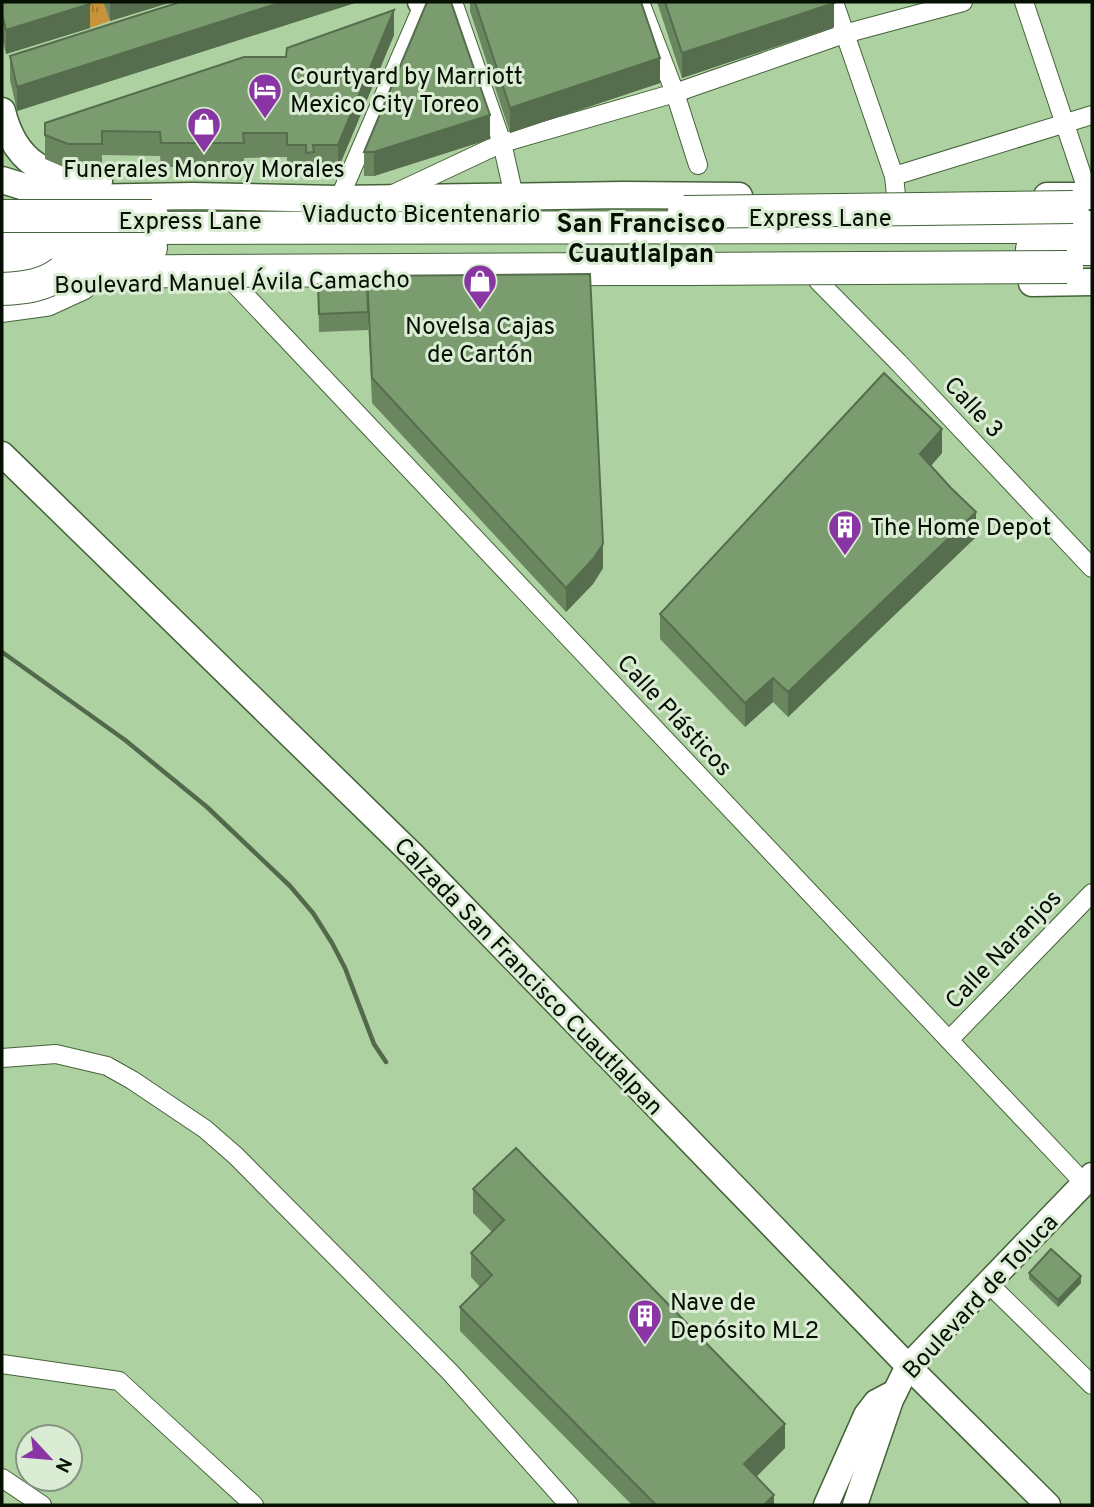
<svg xmlns="http://www.w3.org/2000/svg" width="1094" height="1507" font-family="Overpass,sans-serif">
  <style>
    .grass { fill: url(#grass-tufts) }
    .lines { fill: none; stroke-linecap: round; stroke-linejoin: round }
    .street-casing { stroke: #446338; stroke-width: 20 }
    .secondary-casing { stroke: #446338; stroke-width: 27 }
    .primary-casing { stroke: #446338; stroke-width: 29 }
    .highway-casing { stroke: #446338; stroke-width: 34 }
    .street { stroke: #fff; stroke-width: 18 }
    .secondary { stroke: #fff; stroke-width: 24 }
    .primary { stroke: #fff; stroke-width: 26 }
    .highway { stroke: #fff; stroke-width: 32 }
    .rail { stroke: #53694c; stroke-width: 4.5 }
    .highway-bridge-casing { stroke: #446338; stroke-width: 34; stroke-linecap: butt }
    .highway-bridge { stroke: #fff; stroke-width: 32 }
    .wall { fill: #6a865f }
    .shaded-wall { fill: #566d4e }
    .building { fill: #7b9c6f; stroke: #566d4e; stroke-width: 2 }
    .labels { text-anchor: middle; stroke-width: 6; stroke-linejoin: round; paint-order: stroke }
    .poi-label { font-size: 24px; fill: #050f02; stroke: #daecd4; text-anchor: start }
    .street-label { font-size: 24px; fill: #050f02; stroke: #daecd4 }
    .neighbourhood-label { font-size: 26px; font-weight: bold; fill: #050f02; stroke: #daecd4 }
  </style>
  <defs>
    <pattern id="grass-tufts" width="24" height="20" patternUnits="userSpaceOnUse" patternTransform="scale(1.75)"><rect width="24" height="20" fill="#c89339"/><path d="M3 7l-1-3M5 7V3M7 7l1-3M15 17l-1-3M17 17v-4M19 17l1-3" fill="none" stroke="#a0762e"/></pattern>
  </defs>
  <rect width="100%" height="100%" fill="#aed1a2"/>
  <polygon class="grass" points="81,2 103,2 110,21 90,28"/>
  <g class="lines">
    <g class="street-casing">
      <g id="street">
        <polyline points="453,2 502,143 514,196"/>
        <polyline points="640,2 675,93 698,165"/>
        <polyline points="834,2 894,176 896,195"/>
        <polyline points="1024,2 1089,196"/>
        <polyline points="894,176 1092,115"/>
        <polyline points="391,195 502,143 675,93 844,34 963,2"/>
        <polyline points="339,199 424,3"/>
        <polyline points="230,279 1084,1183"/>
        <polyline points="818,281 898,362 1092,568"/>
        <polyline points="949,1040 1092,893"/>
        <polyline points="2,1058 56,1054 107,1066 132,1080 205,1129 236,1156 450,1372 569,1505"/>
        <polyline points="988,1283 1092,1385"/>
        <polyline points="2,1364 119,1381 254,1505"/>
        <polyline points="2,1478 42,1505"/>
      </g>
    </g>
    <g class="secondary-casing">
      <g id="secondary">
        <polyline points="420,2 424,3 429,2"/>
        <polyline points="2,454 413,855 908,1366 1048,1505"/>
        <polyline points="826,1505 866,1415 876,1402 895,1392"/>
        <polyline points="855,1505 891,1400 908,1366 1092,1175"/>
      </g>
    </g>
    <g class="primary-casing">
      <g id="primary">
        <path d="M 2,111 C 15,164 47,179 99,181"/>
        <polyline points="2,180 51,195 78,198 193,196 339,199 624,195 739,196"/>
        <polyline points="1047,196 1092,196"/>
        <polyline points="1032,283 1092,282"/>
      </g>
    </g>
    <g class="highway-casing">
      <g id="highway">
        <polyline points="117,228 1092,227"/>
        <polyline points="2,247 151,248"/>
        <polyline points="1032,249 1092,249"/>
        <polyline points="616,269 691,269"/>
        <polyline points="2,273 191,271"/>
        <polyline points="2,306 46,300 81,284"/>
      </g>
    </g>
    <use href="#street" class="street"/>
    <use href="#secondary" class="secondary"/>
    <use href="#primary" class="primary"/>
    <use href="#highway" class="highway"/>
    <polyline class="rail" points="2,652 125,740 207,807 290,886 313,913 332,943 345,968 374,1044 386,1062"/>
    <g class="highway-bridge-casing">
      <g id="highway-bridge">
        <polyline points="684,212 1073,207"/>
        <polyline points="2,216 152,216"/>
        <polyline points="691,269 1067,267"/>
        <polyline points="191,271 616,269"/>
        <path d="M 2,289 C 24,288 44,286 62,272"/>
      </g>
    </g>
    <use href="#highway-bridge" class="highway-bridge"/>
  </g>
  <g class="wall">
    <polygon points="2,2 90,28 6,54 2,38"/>
    <polygon points="103,2 172,2 110,21"/>
    <polygon points="180,2 358,2 17,111 10,80 10,56"/>
    <polygon points="470,2 641,2 660,83 510,133 470,11"/>
    <polygon points="657,2 834,2 834,27 682,78"/>
    <polygon points="394,35 338,169 314,170 314,176 306,177 306,169 287,169 287,157 244,158 244,167 161,167 160,156 102,155 102,169 68,169 45,159 45,123 286,57"/>
    <polygon points="490,139 374,176 364,176 364,152"/>
    <polygon points="367,282 603,568 593,584 566,612 372,403 368,316 368,330 319,332 318,284"/>
    <polygon points="942,453 931,466 976,537 788,717 773,702 745,727 660,639 660,614"/>
    <polygon points="473,1189 785,1448 756,1477 774,1505 632,1505 460,1331 460,1307 480,1287 471,1277 471,1253 492,1232 473,1213"/>
    <polygon points="1029,1273 1081,1283 1058,1307 1029,1279"/>
  </g>
  <g class="shaded-wall">
    <polygon points="110,2 172,2 110,21"/>
    <polygon points="282,2 358,2 17,111 17,87"/>
    <polygon points="834,3 834,27 682,78 682,53"/>
    <polygon points="90,4 90,28 6,54 6,30"/>
    <polygon points="394,10 394,35 338,169 338,145"/>
    <polygon points="660,58 660,83 510,133 510,108"/>
    <polygon points="490,115 490,139 374,176 374,152"/>
    <polygon points="942,429 942,453 920,478 920,454"/>
    <polygon points="976,512 976,537 788,717 788,692"/>
    <polygon points="603,544 603,568 593,584 566,612 566,588"/>
    <polygon points="773,678 773,702 745,727 745,703"/>
    <polygon points="1081,1276 1081,1283 1058,1307 1058,1300"/>
    <polygon points="785,1424 785,1448 744,1489 744,1464"/>
    <polygon points="774,1495 774,1505 764,1505"/>
  </g>
  <g class="building">
    <polygon points="2,2 89,2 90,4 6,30 2,14"/>
    <polygon points="180,2 282,2 17,87 10,56"/>
    <polygon points="427,2 451,2 490,115 374,152 364,152"/>
    <polygon points="475,2 641,2 660,58 510,108"/>
    <polygon points="665,2 834,2 834,3 682,53"/>
    <polygon points="394,10 338,145 313,145 314,152 306,153 306,145 287,145 287,133 243,133 244,143 161,143 160,132 102,131 102,144 68,144 45,135 45,123 244,57 286,57 287,48"/>
    <polygon points="590,274 603,544 593,559 566,588 372,378 367,276"/>
    <polygon points="367,282 368,312 319,314 318,284"/>
    <polygon points="884,373 942,429 920,454 951,488 976,512 788,692 773,678 745,703 660,614"/>
    <polygon points="516,1148 785,1424 744,1464 774,1495 764,1505 656,1505 460,1307 492,1275 471,1253 504,1220 473,1189"/>
    <polygon points="1051,1249 1081,1276 1058,1300 1029,1273"/>
  </g>
  <defs>
    <g id="hotel-pin" transform="scale(1.75)"><path d="M0 17L-7.5 6A9.5 9.5 0 1 1 7.5 6Z" fill="#8935a3" stroke="#daecd4"/><path d="M-6-4.5h1.5V1H6V5H4.5V3h-9V5H-6ZM-4 0a1.8 1.8 0 1 1 3.6 0ZM.5 0V-2.5h3Q6-2.5 6 0Z" fill="#fff"/></g>
    <g id="shop-pin" transform="scale(1.75)"><path d="M0 17L-7.5 6A9.5 9.5 0 1 1 7.5 6Z" fill="#8935a3" stroke="#daecd4"/><path d="M-5-2.5h2.3a2.7 3.5 0 0 1 5.4 0H5L5.5 6h-11ZM-1.5-2.5h3a1.5 2.3 0 0 0-3 0Z" fill="#fff"/></g>
    <g id="building-pin" transform="scale(1.75)"><path d="M0 17L-7.5 6A9.5 9.5 0 1 1 7.5 6Z" fill="#8935a3" stroke="#daecd4"/><path d="M-4-6H4V6H1V3H-1V6H-4ZM-2.5-4.3h1.7v1.8h-1.7ZM.8-4.3h1.7v1.8H.8ZM-2.5-1h1.7V.8h-1.7ZM.8-1h1.7V.8H.8Z" fill="#fff"/></g>
  </defs>
  <g fill-rule="evenodd">
    <use href="#hotel-pin" x="265" y="90"/>
    <use href="#shop-pin" x="204" y="124"/>
    <use href="#shop-pin" x="480" y="281"/>
    <use href="#building-pin" x="845" y="527"/>
    <use href="#building-pin" x="645" y="1316"/>
  </g>
  <g class="labels">
    <g class="poi-label">
      <text x="290" y="84">Courtyard by Marriott<tspan x="290" dy="28">Mexico City Toreo</tspan></text>
      <text x="204" y="177" text-anchor="middle">Funerales Monroy Morales</text>
      <text x="480" y="334" text-anchor="middle">Novelsa Cajas<tspan x="480" dy="28">de Cartón</tspan></text>
      <text x="870" y="535">The Home Depot</text>
      <text x="670" y="1310">Nave de<tspan x="670" dy="28">Depósito ML2</tspan></text>
    </g>
    <g class="street-label">
      <text x="421" y="222">Viaducto Bicentenario</text>
      <text x="820" y="226">Express Lane</text>
      <text x="190" y="229">Express Lane</text>
      <text transform="translate(232 282) rotate(-1)" y="8">Boulevard Manuel Ávila Camacho</text>
      <text transform="translate(974 407) rotate(47)" y="8">Calle 3</text>
      <text transform="translate(675 715) rotate(47)" y="8">Calle Plásticos</text>
      <text transform="translate(1003 949) rotate(-46)" y="8">Calle Naranjos</text>
      <text transform="translate(529 976) rotate(46)" y="8">Calzada San Francisco Cuautlalpan</text>
      <text transform="translate(980 1296) rotate(-47)" y="8">Boulevard de Toluca</text>
    </g>
    <g class="neighbourhood-label">
      <text x="641" y="232">San Francisco<tspan x="641" dy="30">Cuautlalpan</tspan></text>
    </g>
  </g>
  <rect width="1094" height="1507" fill="none" stroke="#050f02" stroke-width="7"/>
  <g transform="translate(49 1458) rotate(116)"><circle r="33" fill="#daecd4" stroke="#859480" stroke-width="2"/>
  <path d="M0-5L12 26L0 18L-12 26Z" fill="#8935a3"/>
  <text y="-10" font-size="19" font-weight="bold" text-anchor="middle" fill="#050f02">N</text>
  </g>
</svg>
